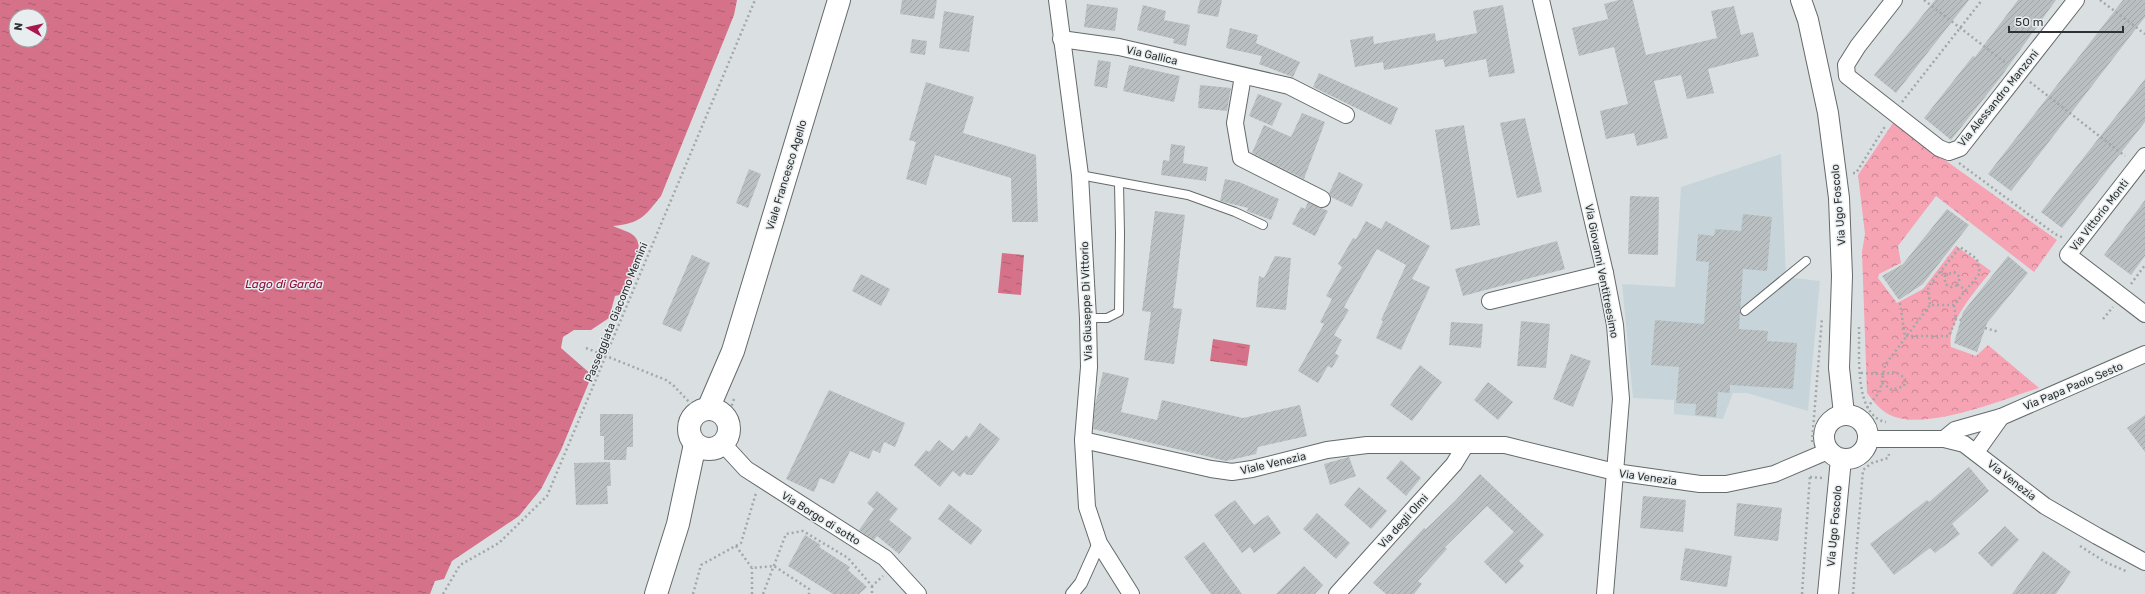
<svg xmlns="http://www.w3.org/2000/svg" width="2145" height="594" font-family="Rubik,sans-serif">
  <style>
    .built { fill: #c7d5da }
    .forest { fill: url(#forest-crowns) }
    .water { fill: url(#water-ripples); fill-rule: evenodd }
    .building { fill: url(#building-hatch) }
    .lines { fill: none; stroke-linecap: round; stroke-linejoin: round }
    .service-casing { stroke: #656a6b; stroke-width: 10 }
    .pedestrian-casing { stroke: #656a6b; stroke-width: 14 }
    .minor-casing { stroke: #656a6b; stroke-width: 18 }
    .tertiary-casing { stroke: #656a6b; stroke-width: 22 }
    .secondary-casing { stroke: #656a6b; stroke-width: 24 }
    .path { stroke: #a2a7a8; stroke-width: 2.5; stroke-dasharray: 2 3; stroke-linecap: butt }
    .service { stroke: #fff; stroke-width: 8 }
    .pedestrian { stroke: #fff; stroke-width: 12 }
    .minor { stroke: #fff; stroke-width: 16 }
    .tertiary { stroke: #fff; stroke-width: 20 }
    .secondary { stroke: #fff; stroke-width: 22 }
    .labels { text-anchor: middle; stroke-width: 3; stroke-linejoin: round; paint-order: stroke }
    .street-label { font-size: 11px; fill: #2f3232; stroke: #e8edef }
    .water-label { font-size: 12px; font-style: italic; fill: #8c113f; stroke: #e8edef }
  </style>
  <defs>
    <pattern id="forest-crowns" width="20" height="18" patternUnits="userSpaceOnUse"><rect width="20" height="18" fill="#f6a3b4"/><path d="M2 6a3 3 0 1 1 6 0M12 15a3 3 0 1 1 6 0" fill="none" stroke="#c88593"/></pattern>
    <pattern id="water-ripples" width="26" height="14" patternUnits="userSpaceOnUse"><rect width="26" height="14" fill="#d57289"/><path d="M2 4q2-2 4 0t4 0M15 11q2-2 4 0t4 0" fill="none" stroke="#ad5e71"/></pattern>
    <pattern id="building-hatch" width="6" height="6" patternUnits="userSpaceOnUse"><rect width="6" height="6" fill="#bac0c2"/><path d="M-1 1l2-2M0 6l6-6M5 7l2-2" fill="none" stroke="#a0a5a7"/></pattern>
  </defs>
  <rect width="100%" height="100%" fill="#dae0e2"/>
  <polygon class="built" points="1781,154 1786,277 1820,281 1808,411 1747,393 1733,393 1723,419 1674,414 1674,400 1633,398 1622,284 1675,287 1681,187"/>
  <path class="forest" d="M 1893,123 L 2057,240 L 2034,272 L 1936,196 L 1898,246 L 1901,263 L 1879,274 L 1878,278 L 1897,303 L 1923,289 L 1956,246 L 1991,271 C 1977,289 1946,323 1951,347 L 1976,356 L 1988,345 L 2039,388 C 2001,400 1933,429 1895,417 C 1882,413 1875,403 1867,393 L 1862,252 L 1865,234 L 1858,175 Z"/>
  <g class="water">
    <path d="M 0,0 L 737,0 L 734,15 L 661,196 C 644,217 641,223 613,226 C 619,229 628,231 633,235 C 648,246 630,280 624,294 L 615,296 L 609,318 L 591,330 L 574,330 L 563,337 L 561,348 L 592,375 L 561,450 L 541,489 L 519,516 L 452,561 L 444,579 L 435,581 L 430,594 L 0,594 ZM 16,16 L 40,16 L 40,40 L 16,40 Z"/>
    <polygon points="1002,253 1024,255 1021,295 998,293"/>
    <polygon points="1213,339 1250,345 1247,366 1210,361"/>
  </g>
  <g class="building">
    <polygon points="902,0 937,0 934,19 900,14"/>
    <polygon points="1200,0 1222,0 1218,17 1197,13"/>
    <polygon points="1619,0 1633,0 1646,55 1717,38 1711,11 1734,6 1741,35 1753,32 1759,56 1708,69 1714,93 1687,99 1681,75 1654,81 1668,138 1637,146 1634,133 1606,139 1600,111 1628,104 1614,47 1579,56 1572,28 1608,19 1604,4"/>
    <polygon points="1935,0 1969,0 1896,93 1874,75"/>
    <polygon points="2018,0 2056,0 2000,78 1951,140 1924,118 1973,56 1975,57"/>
    <polygon points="2123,0 2145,0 2145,17 2011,191 1988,174"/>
    <polygon points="1087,4 1118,8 1115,31 1084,27"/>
    <polygon points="1143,5 1166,11 1164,20 1190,25 1186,46 1173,43 1174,39 1137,30"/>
    <polygon points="1503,5 1515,73 1489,77 1486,59 1445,67 1443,59 1384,70 1383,62 1355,67 1350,40 1373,36 1374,44 1435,33 1436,41 1477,33 1473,11"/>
    <polygon points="944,11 974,16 969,52 939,48"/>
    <polygon points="1230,28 1258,35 1256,43 1300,62 1293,77 1259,64 1262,56 1226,48"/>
    <polygon points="912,39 927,41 925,55 910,53"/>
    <polygon points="1098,60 1111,62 1107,88 1094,86"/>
    <polygon points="1129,65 1180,76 1174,102 1123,91"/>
    <polygon points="1319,73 1398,108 1391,125 1313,87"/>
    <polygon points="2145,79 2145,122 2062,228 2041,212"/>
    <polygon points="926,82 974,97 963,133 1036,155 1038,222 1012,222 1011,178 935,155 926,185 906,179 916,142 909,140"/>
    <polygon points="1200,85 1231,88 1227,111 1198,108"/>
    <polygon points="1258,94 1282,103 1272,126 1249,116"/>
    <polygon points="1302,113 1325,122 1304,179 1252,153 1264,125 1291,137"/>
    <polygon points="1525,118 1542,192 1517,198 1500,123"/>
    <polygon points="1464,125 1480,225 1451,230 1435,130"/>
    <polygon points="1171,144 1185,146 1183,163 1208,167 1206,181 1161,175 1163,160 1169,161"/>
    <polygon points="749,169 761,174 748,208 736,203"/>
    <polygon points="1339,172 1363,184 1352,207 1331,197 1329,193"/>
    <polygon points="1225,179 1239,182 1279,199 1271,220 1247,211 1248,208 1220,201"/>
    <polygon points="1630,196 1659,197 1658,255 1628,254"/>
    <polygon points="2145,200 2145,256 2131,275 2104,255"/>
    <polygon points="1308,202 1328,211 1315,236 1292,224 1301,207 1305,209"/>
    <polygon points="1947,209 1969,225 1923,284 1899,300 1882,276 1903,264"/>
    <polygon points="1155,211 1185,215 1173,308 1182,309 1174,364 1144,360 1151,312 1142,311"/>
    <polygon points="1743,214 1772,217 1767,271 1743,269 1739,329 1768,331 1767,341 1797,343 1793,389 1730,385 1730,393 1718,392 1716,417 1695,415 1696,404 1676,403 1679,367 1651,365 1655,320 1704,324 1709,262 1696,261 1698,234 1714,236 1715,229 1741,231"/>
    <polygon points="1366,221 1381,229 1386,221 1430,246 1412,279 1430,287 1401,350 1376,338 1383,321 1381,320 1406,265 1377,249 1344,307 1349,310 1334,335 1342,340 1335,353 1339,356 1332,368 1328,366 1318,383 1298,371 1324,324 1320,322 1332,299 1326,296 1342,267 1338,264 1353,238 1356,239"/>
    <polygon points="1557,241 1565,269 1463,296 1455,269"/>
    <polygon points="692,255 710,263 681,332 662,324"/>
    <polygon points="1275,256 1291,258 1286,310 1256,307 1259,276 1264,278"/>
    <polygon points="2008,256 2028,273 1987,323 1977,352 1954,343 1963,312"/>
    <polygon points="861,274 890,289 881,306 852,291"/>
    <polygon points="1521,321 1550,324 1546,368 1517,366"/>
    <polygon points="1451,322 1483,324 1481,348 1449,345"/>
    <polygon points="1571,354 1591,361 1573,407 1553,399"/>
    <polygon points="1420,365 1442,382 1412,421 1390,405"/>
    <polygon points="1103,372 1129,378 1121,412 1157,420 1162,400 1243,418 1300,405 1307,436 1258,447 1256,454 1226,461 1093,429 1095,405"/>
    <polygon points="1488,382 1513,402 1498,420 1474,400"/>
    <polygon points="829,390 905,423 895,447 884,442 880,453 873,450 869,459 850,451 834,484 820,478 814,492 786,479"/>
    <polygon points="600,414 633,414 633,447 627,447 626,460 604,460 604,436 600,436"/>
    <polygon points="2145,415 2145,452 2127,428"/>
    <polygon points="980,423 1000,439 972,475 967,475 964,472 960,477 953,471 940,487 914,465 926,450 929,452 939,440 953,451 966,435 969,438"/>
    <polygon points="1349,457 1356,476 1330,485 1324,464"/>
    <polygon points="1401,460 1421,478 1406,496 1386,478"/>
    <polygon points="610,462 611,486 607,486 608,504 576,505 574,463"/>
    <polygon points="1969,467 1989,491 1952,524 1960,534 1935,553 1930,548 1894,575 1870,544 1927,500 1929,502"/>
    <polygon points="1480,474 1544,535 1519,561 1524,566 1506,584 1484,562 1514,532 1487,506 1445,547 1447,549 1418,581 1422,584 1414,594 1386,594 1373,583 1424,528 1426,529 1455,501"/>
    <polygon points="1359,487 1387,511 1371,529 1344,505"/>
    <polygon points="877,491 898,509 889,520 912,538 899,554 877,536 874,540 859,530 874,509 867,503"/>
    <polygon points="1643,496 1686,500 1683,532 1640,528"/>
    <polygon points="1235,500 1254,525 1268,515 1281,533 1254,553 1250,547 1242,553 1214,515"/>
    <polygon points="1737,503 1782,508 1778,541 1734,536"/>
    <polygon points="949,504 982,530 971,545 938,519"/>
    <polygon points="1317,513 1350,543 1336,559 1303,529"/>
    <polygon points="2005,526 2019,540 1992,567 1978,553"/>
    <polygon points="805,535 821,545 819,547 850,567 848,570 867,587 859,594 833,594 788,566"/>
    <polygon points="1204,542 1242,594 1211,594 1184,557"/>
    <polygon points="1685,548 1732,556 1727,587 1680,580"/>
    <polygon points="2043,551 2071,572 2056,594 2012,594"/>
    <polygon points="1304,566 1323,585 1315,594 1276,594"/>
  </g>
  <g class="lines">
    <g class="service-casing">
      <g id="service">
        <polyline points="1080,175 1188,195 1235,212 1263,225"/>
        <polyline points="1745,311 1806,261"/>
        <polyline points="1088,318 1107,318 1119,312 1120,234 1119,183"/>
      </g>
    </g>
    <g class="pedestrian-casing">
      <polyline id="pedestrian" points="1072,594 1081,583 1099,543"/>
    </g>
    <g class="minor-casing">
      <g id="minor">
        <polyline points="1057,0 1080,175 1088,318 1089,367 1083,440 1087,507 1099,543 1131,594"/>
        <polyline points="1541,0 1605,273 1615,325 1621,399 1605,594"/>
        <polyline points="1894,0 1858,46 1846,65 1847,76 1939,148 1949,152 1960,148 2076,0"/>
        <polyline points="1061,39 1119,47 1289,86 1346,115"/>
        <polyline points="1243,76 1235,123 1241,158 1322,199"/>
        <polyline points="2145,156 2068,255 2145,314"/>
        <polyline points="1490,301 1605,273"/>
        <polyline points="1868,439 1944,439 1964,444 2045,506 2097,536 2145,562"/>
        <polyline points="1944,439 1955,430 2001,417 2145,354"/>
        <polyline points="1083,440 1211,469 1232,472 1252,469 1327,450 1367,445 1505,445 1615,472 1700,484 1726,484 1774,474 1828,451"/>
        <polyline points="723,444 746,469 885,558 918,594"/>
        <polyline points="1976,452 2001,417"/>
        <polyline points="1337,594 1454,464 1465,446"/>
      </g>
    </g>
    <g class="tertiary-casing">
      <g id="tertiary">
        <polyline points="1801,0 1808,20 1828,113 1839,198 1842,276 1839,368 1844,414"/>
        <circle cx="1846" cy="437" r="22"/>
        <polyline points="1828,594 1841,459"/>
      </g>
    </g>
    <g class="secondary-casing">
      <g id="secondary">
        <circle cx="709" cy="429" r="20"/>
        <polyline points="708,409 733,351 839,0"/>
        <polyline points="656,594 678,524 695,444"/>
      </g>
    </g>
    <g class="path">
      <polyline points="1924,0 2007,64"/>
      <polyline points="2100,0 2145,34"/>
      <polyline points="2030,82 2125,156"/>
      <polyline points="1902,102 1982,0"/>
      <polyline points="1959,163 2055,234 2064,238"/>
      <polyline points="1853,173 1856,173 1886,125"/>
      <polyline points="1941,271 1945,275 1954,272 1960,277 1958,285 1966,290"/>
      <polyline points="1945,275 1945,284 1951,287 1958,285"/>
      <polyline points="2131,284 2145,265"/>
      <polyline points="1900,303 1905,337"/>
      <polyline points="1954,305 1956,319"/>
      <polyline points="2103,319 2113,307"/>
      <path d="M 1859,327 C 1860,352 1853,416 1886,422"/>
      <polyline points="1985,328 1999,332"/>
      <polyline points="1906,336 1949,336 1956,319 1961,320"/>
      <polyline points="586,348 666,380 673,385 691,404"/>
      <polyline points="1861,373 1883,374"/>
      <path d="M 1882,383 L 1892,390 L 1904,386 L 1905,379 C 1898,371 1893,372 1883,374"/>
      <polyline points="734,399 731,408 737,435"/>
      <polyline points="1867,408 1880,391 1885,365 1930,305 1954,305 1980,273 1977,259 1960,247 1928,287 1930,305"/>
      <polyline points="680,434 682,420 691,411"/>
      <polyline points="1812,442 1822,318"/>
      <polyline points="1810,477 1823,478"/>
      <polyline points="736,546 752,568 774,566 809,589 809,594"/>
      <polyline points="2080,546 2107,563 2128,572"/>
      <polyline points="872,586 872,594"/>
      <polyline points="443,594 460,565 499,543 547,496 755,0"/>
      <polyline points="693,594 701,565 741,543 756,493"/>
      <polyline points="752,594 752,568"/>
      <polyline points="763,594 786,534 803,531 848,558 872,586 883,576"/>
      <polyline points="1802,594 1810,475"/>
      <polyline points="1853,594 1863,470 1872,463 1888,458 1889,454"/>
    </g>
    <use href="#service" class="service"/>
    <use href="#pedestrian" class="pedestrian"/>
    <use href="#minor" class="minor"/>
    <use href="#tertiary" class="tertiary"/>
    <use href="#secondary" class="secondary"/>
  </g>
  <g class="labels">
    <g class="street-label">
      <text transform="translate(1152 55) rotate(13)" y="4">Via Gallica</text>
      <text transform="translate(1998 98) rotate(-51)" y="4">Via Alessandro Manzoni</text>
      <text transform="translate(786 175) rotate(-73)" y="4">Viale Francesco Agello</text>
      <text transform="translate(1838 205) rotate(-95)" y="4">Via Ugo Foscolo</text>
      <text transform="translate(2099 215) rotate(-52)" y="4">Via Vittorio Monti</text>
      <text transform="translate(1602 271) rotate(79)" y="4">Via Giovanni Ventitreesimo</text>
      <text transform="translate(1086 301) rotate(-92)" y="4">Via Giuseppe Di Vittorio</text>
      <text transform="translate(616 312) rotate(-68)" y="4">Passeggiata Giacomo Memini</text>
      <text transform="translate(2073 386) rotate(-23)" y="4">Via Papa Paolo Sesto</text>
      <text transform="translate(1273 463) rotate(-13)" y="4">Viale Venezia</text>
      <text transform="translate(1648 477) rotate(8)" y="4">Via Venezia</text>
      <text transform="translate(2012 480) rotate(38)" y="4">Via Venezia</text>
      <text transform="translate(821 518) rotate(32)" y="4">Via Borgo di sotto</text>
      <text transform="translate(1403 521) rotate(-48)" y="4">Via degli Olmi</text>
      <text transform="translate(1834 526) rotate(-85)" y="4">Via Ugo Foscolo</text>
    </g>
    <g class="water-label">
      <text x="284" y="288">Lago di Garda</text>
    </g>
  </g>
  <g transform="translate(28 28) rotate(278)"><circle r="19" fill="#e8edef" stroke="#9ea2a3"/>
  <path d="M0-3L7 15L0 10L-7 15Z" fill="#a9164e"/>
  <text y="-6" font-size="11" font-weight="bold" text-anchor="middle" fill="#2f3232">N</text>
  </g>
  <path d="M2009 26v6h114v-6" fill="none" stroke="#2f3232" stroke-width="2"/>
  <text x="2015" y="26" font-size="12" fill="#2f3232" stroke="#e8edef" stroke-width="3" paint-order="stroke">50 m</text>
</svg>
